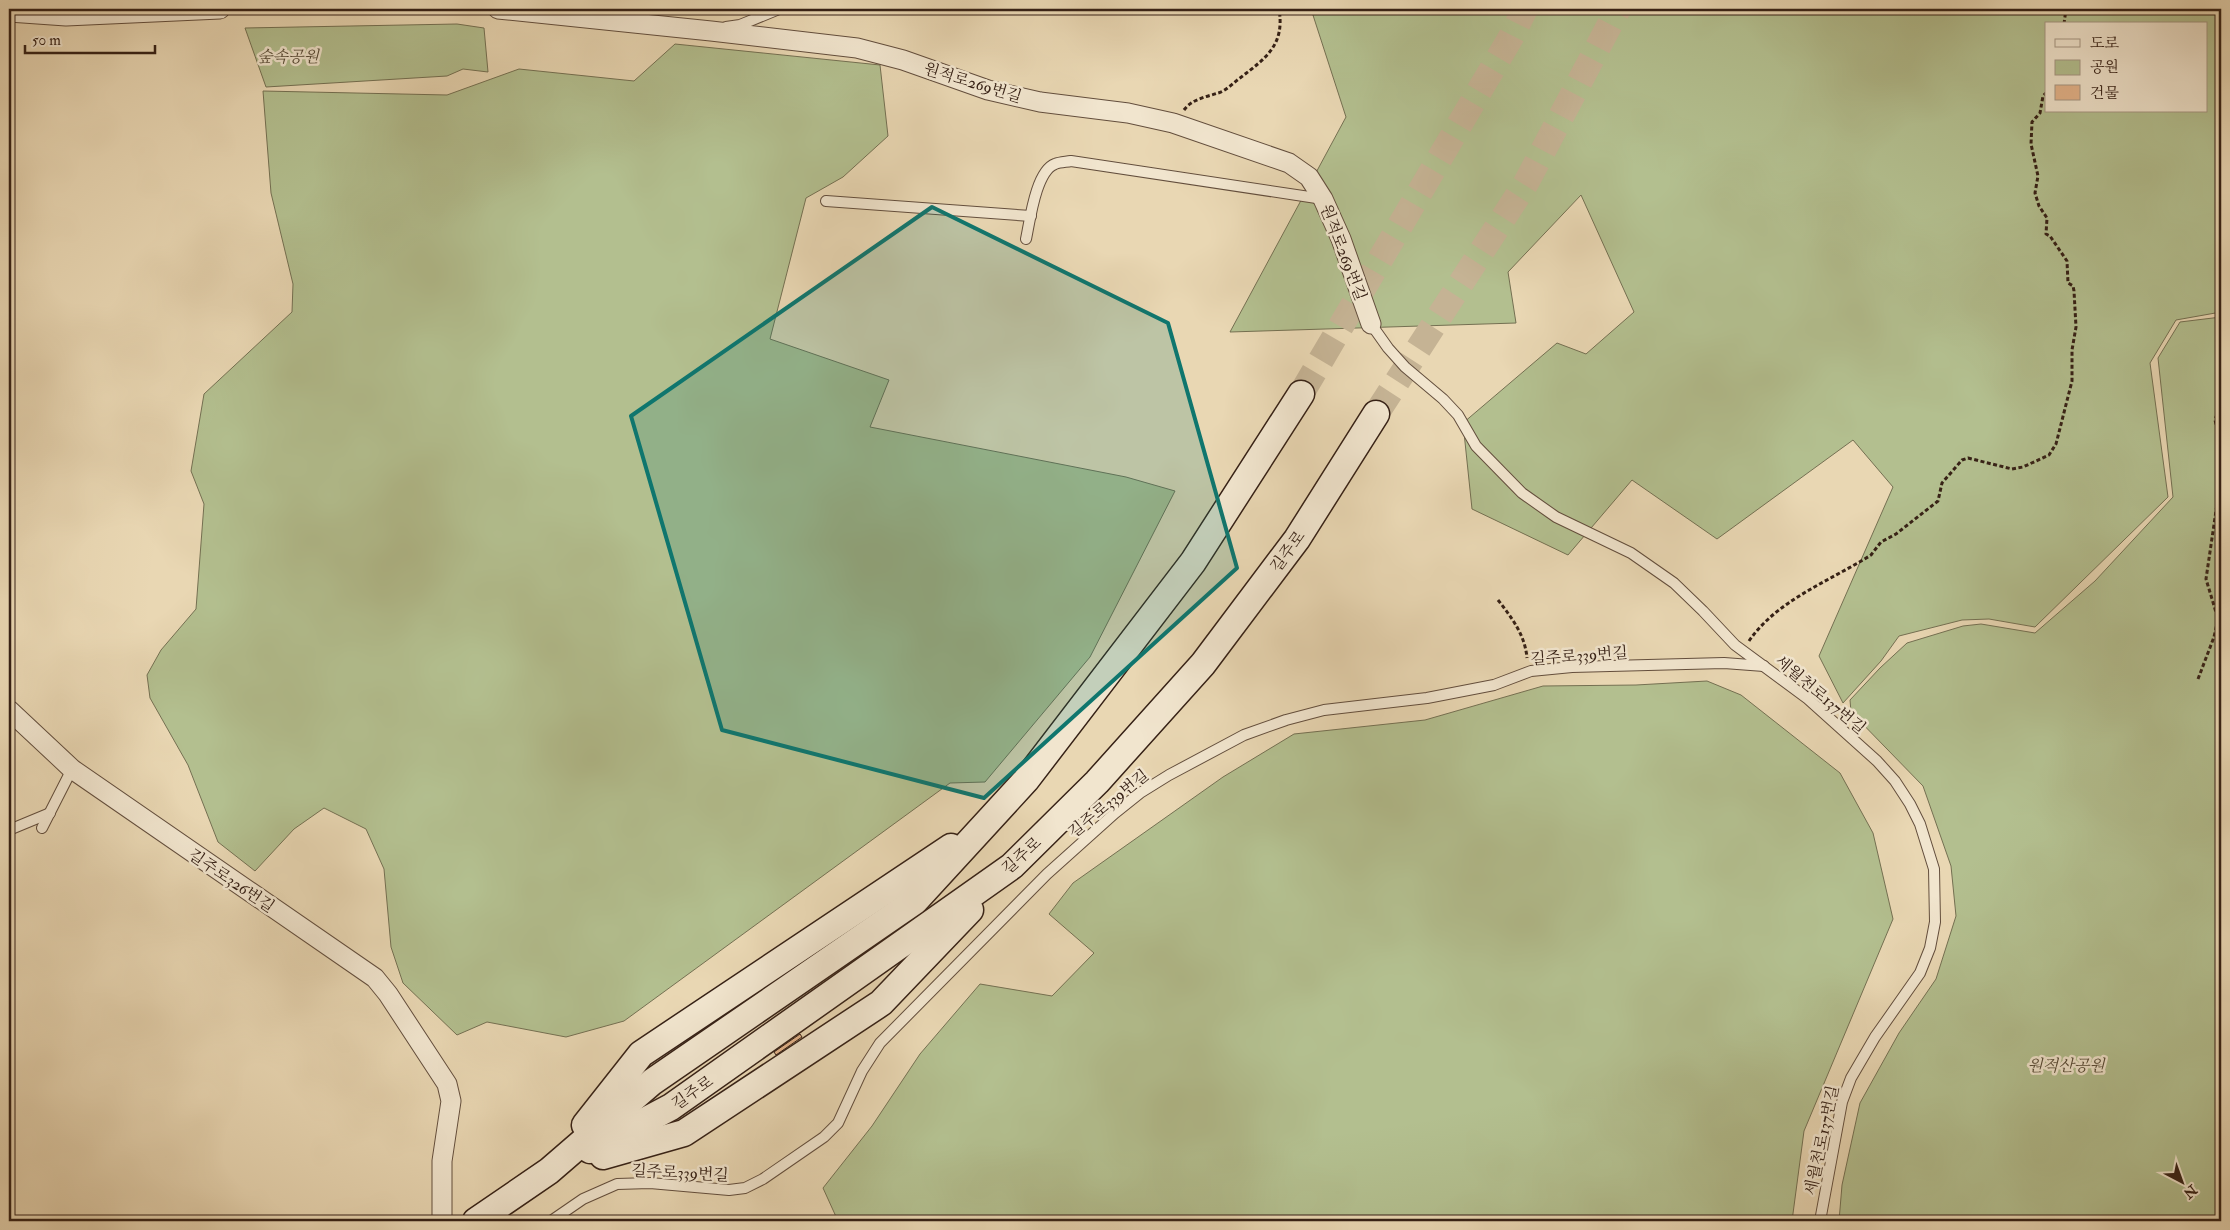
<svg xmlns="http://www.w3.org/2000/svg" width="2230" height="1230" font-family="'IM FELL Double Pica','Noto Serif KR',serif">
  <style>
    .green { fill: #b3bf8f; stroke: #747052; fill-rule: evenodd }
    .building { fill: #e4b48b; stroke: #362116 }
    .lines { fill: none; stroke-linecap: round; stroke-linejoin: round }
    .secondary-tunnel { stroke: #c5b394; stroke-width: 26; stroke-dasharray: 26 13; stroke-linecap: butt }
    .service-casing { stroke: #634e3d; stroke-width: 12 }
    .minor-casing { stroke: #634e3d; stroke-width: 21 }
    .secondary-casing { stroke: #362116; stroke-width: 29 }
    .path { stroke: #362116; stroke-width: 3; stroke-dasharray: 4 2.5; stroke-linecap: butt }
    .service { stroke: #f1e5ce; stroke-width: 10 }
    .minor { stroke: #f1e5ce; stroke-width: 19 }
    .secondary { stroke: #f1e5ce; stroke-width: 26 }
    .marked { fill: #0f766e; fill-opacity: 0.2; stroke: #0f766e; stroke-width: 4; stroke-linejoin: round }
    .labels { text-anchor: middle; stroke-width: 5; stroke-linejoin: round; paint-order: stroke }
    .park-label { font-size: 16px; font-style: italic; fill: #554834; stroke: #f1e5ce }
    .street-label { font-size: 16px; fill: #362116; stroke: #f1e5ce }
  </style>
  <rect width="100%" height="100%" fill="#e9d7b3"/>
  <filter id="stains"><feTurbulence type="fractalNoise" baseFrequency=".004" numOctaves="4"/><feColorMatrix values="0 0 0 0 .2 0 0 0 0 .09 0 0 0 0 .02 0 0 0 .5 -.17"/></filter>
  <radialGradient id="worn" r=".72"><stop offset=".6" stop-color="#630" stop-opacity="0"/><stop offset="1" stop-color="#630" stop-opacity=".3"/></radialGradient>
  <g class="green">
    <path d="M 1311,9 L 2221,9 L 2221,312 L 2176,320 L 2150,363 L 2168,497 L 2035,627 L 1989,619 L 1962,620 L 1899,636 L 1881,661 L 1843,703 L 1819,656 L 1893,487 L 1853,440 L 1717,539 L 1632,480 L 1568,555 L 1472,509 L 1463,423 L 1557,343 L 1586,354 L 1634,312 L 1581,195 L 1508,272 L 1516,323 L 1230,332 L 1346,117 ZM 2046,24 L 2206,24 L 2206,111 L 2046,111 Z"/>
    <polygon points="457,24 484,28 488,72 463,69 447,76 266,87 245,28"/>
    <polygon points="675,44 880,65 888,136 843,177 806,198 770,339 889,380 870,427 1126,477 1175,491 1090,657 985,782 950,783 624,1021 566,1037 487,1022 457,1035 403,983 391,947 384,869 366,829 324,808 294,829 255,871 218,842 188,765 150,698 147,675 161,650 196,609 204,504 191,471 204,394 292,312 293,284 271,193 263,91 447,95 519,69 634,81"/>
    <polygon points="2221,317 2221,1221 1839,1221 1842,1185 1860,1103 1899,1033 1936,979 1956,916 1951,866 1923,786 1851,712 1850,700 1880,668 1907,643 1963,626 1981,624 2035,633 2095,581 2173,497 2158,358 2180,322"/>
    <polygon points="1707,681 1741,695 1840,773 1873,833 1893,919 1804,1131 1792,1221 838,1221 823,1188 872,1126 920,1054 980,984 1052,996 1094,953 1049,914 1073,883 1223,777 1294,734 1425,720 1543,686 1636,685"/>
  </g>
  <polygon class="building" points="800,1034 802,1037 776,1055 774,1052"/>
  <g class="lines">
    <g class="secondary-tunnel">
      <polyline points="1301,394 1511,37 1525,9"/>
      <polyline points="1376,414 1526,183 1618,9"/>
    </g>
    <g class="service-casing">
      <g id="service">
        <polyline points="726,27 740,25 779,9"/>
        <polyline points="826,201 1031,216"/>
        <path d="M 1026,239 C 1030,220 1036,171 1055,164 C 1060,162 1066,162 1071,161 L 1323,199"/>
        <polyline points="1371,324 1388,348 1405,367 1443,399 1458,415 1476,446 1522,493 1556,517 1631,553 1674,583 1703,611 1735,645 1808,699 1877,761 1895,781 1910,804 1920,824 1934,869 1935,922 1930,948 1920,973 1875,1037 1851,1078 1842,1102 1820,1221"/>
        <polyline points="42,828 72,769"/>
        <polyline points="9,830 50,813"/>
        <polyline points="551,1221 583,1199 617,1184 650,1183 729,1190 745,1188 763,1179 824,1137 838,1123 862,1071 880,1043 1047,874 1115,813 1140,793 1169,775 1244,735 1286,720 1324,710 1427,698 1494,685 1531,671 1572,667 1724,663 1764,666"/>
      </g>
    </g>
    <g class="minor-casing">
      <g id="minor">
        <polyline points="498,9 711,31 857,48 903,60 988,90 1040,102 1128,113 1173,123 1289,163 1309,177 1323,199 1341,239 1371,324"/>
        <polyline points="9,12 66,16 220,9"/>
        <polyline points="9,710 72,769 375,978 388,994 447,1084 451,1101 442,1161 442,1221"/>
      </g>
    </g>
    <g class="secondary-casing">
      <g id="secondary">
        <polyline points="585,1125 641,1054 951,847"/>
        <polyline points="590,1150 671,1107 1012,866 1097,782 1203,664 1297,539 1376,414"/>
        <polyline points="603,1156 684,1133 881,1003 970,910"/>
        <polyline points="476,1221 549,1171 652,1082 915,901 1026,780 1193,562 1301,394"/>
      </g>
    </g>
    <g class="path">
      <polyline points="2064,24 2066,9"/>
      <path d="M 1184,110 C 1192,99 1206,97 1218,93 C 1226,91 1233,83 1240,78 C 1266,58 1285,45 1279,9"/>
      <polyline points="2221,402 2215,420 2221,445"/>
      <path d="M 1498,600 C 1512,618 1525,635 1527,658"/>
      <path d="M 1749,641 C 1777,600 1830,581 1871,555 L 1881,542 L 1896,534 L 1938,501 L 1942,483 L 1962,460 L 1968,458 L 2012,469 L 2023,467 L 2049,455 L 2056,444 L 2072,381 L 2072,350 L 2076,327 L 2074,291 L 2073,286 L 2068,283 L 2067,261 L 2050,236 L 2046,234 L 2047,218 L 2039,206 L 2035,193 L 2038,176 L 2031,144 L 2032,122 L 2040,113 L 2043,96 L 2046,93"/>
      <polyline points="2198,679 2214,637 2218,619 2206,579 2221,477"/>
    </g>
    <use href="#service" class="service"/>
    <use href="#minor" class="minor"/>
    <use href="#secondary" class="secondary"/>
  </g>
  <path class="marked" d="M 932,207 L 1168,323 L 1237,568 L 984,798 L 722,730 L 631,416 Z"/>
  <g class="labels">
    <g class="park-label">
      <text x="288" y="62">숲속공원</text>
      <text x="2066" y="1071">원적산공원</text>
    </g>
    <g class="street-label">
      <text transform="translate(973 82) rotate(17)" y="6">원적로269번길</text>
      <text transform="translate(1344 252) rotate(69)" y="6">원적로269번길</text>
      <text transform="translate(1287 551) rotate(-54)" y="6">길주로</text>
      <text transform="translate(1579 655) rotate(-4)" y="6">길주로339번길</text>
      <text transform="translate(1821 694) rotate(40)" y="6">세월천로137번길</text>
      <text transform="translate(1108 803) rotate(-39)" y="6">길주로339번길</text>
      <text transform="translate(1021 855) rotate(-42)" y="6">길주로</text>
      <text transform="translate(232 880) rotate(34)" y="6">길주로326번길</text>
      <text transform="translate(692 1092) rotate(-35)" y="6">길주로</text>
      <text transform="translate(1821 1140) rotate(-78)" y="6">세월천로137번길</text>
      <text transform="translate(680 1172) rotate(3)" y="6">길주로339번길</text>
    </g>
  </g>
  <rect width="2230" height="1230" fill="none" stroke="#e9d7b3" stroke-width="30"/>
  <rect x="10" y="10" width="2210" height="1210" fill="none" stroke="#362116" stroke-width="2.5"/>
  <rect x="15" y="15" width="2200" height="1200" fill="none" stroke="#362116"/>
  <rect x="2045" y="22" width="162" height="90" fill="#f1e5ce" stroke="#a69784"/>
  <rect x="2055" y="39" width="25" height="8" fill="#f1e5ce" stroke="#a69784"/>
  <text x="2090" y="48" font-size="15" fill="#362116">도로</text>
  <rect x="2055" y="60" width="25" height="15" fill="#b3bf8f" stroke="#a69784"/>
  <text x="2090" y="72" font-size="15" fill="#362116">공원</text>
  <rect x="2055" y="85" width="25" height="15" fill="#e4b48b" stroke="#a69784"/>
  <text x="2090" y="98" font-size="15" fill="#362116">건물</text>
  <g transform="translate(2182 1182) rotate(139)" stroke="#f1e5ce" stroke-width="4" paint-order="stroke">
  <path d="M0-4L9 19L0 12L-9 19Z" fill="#362116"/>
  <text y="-8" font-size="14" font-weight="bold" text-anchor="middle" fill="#362116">N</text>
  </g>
  <path d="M25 45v8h130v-8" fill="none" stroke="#362116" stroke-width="2.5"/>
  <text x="32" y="45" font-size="15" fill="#362116" stroke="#f1e5ce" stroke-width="4" paint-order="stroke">50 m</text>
  <rect width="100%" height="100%" filter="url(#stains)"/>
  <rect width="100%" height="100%" fill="url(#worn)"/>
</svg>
